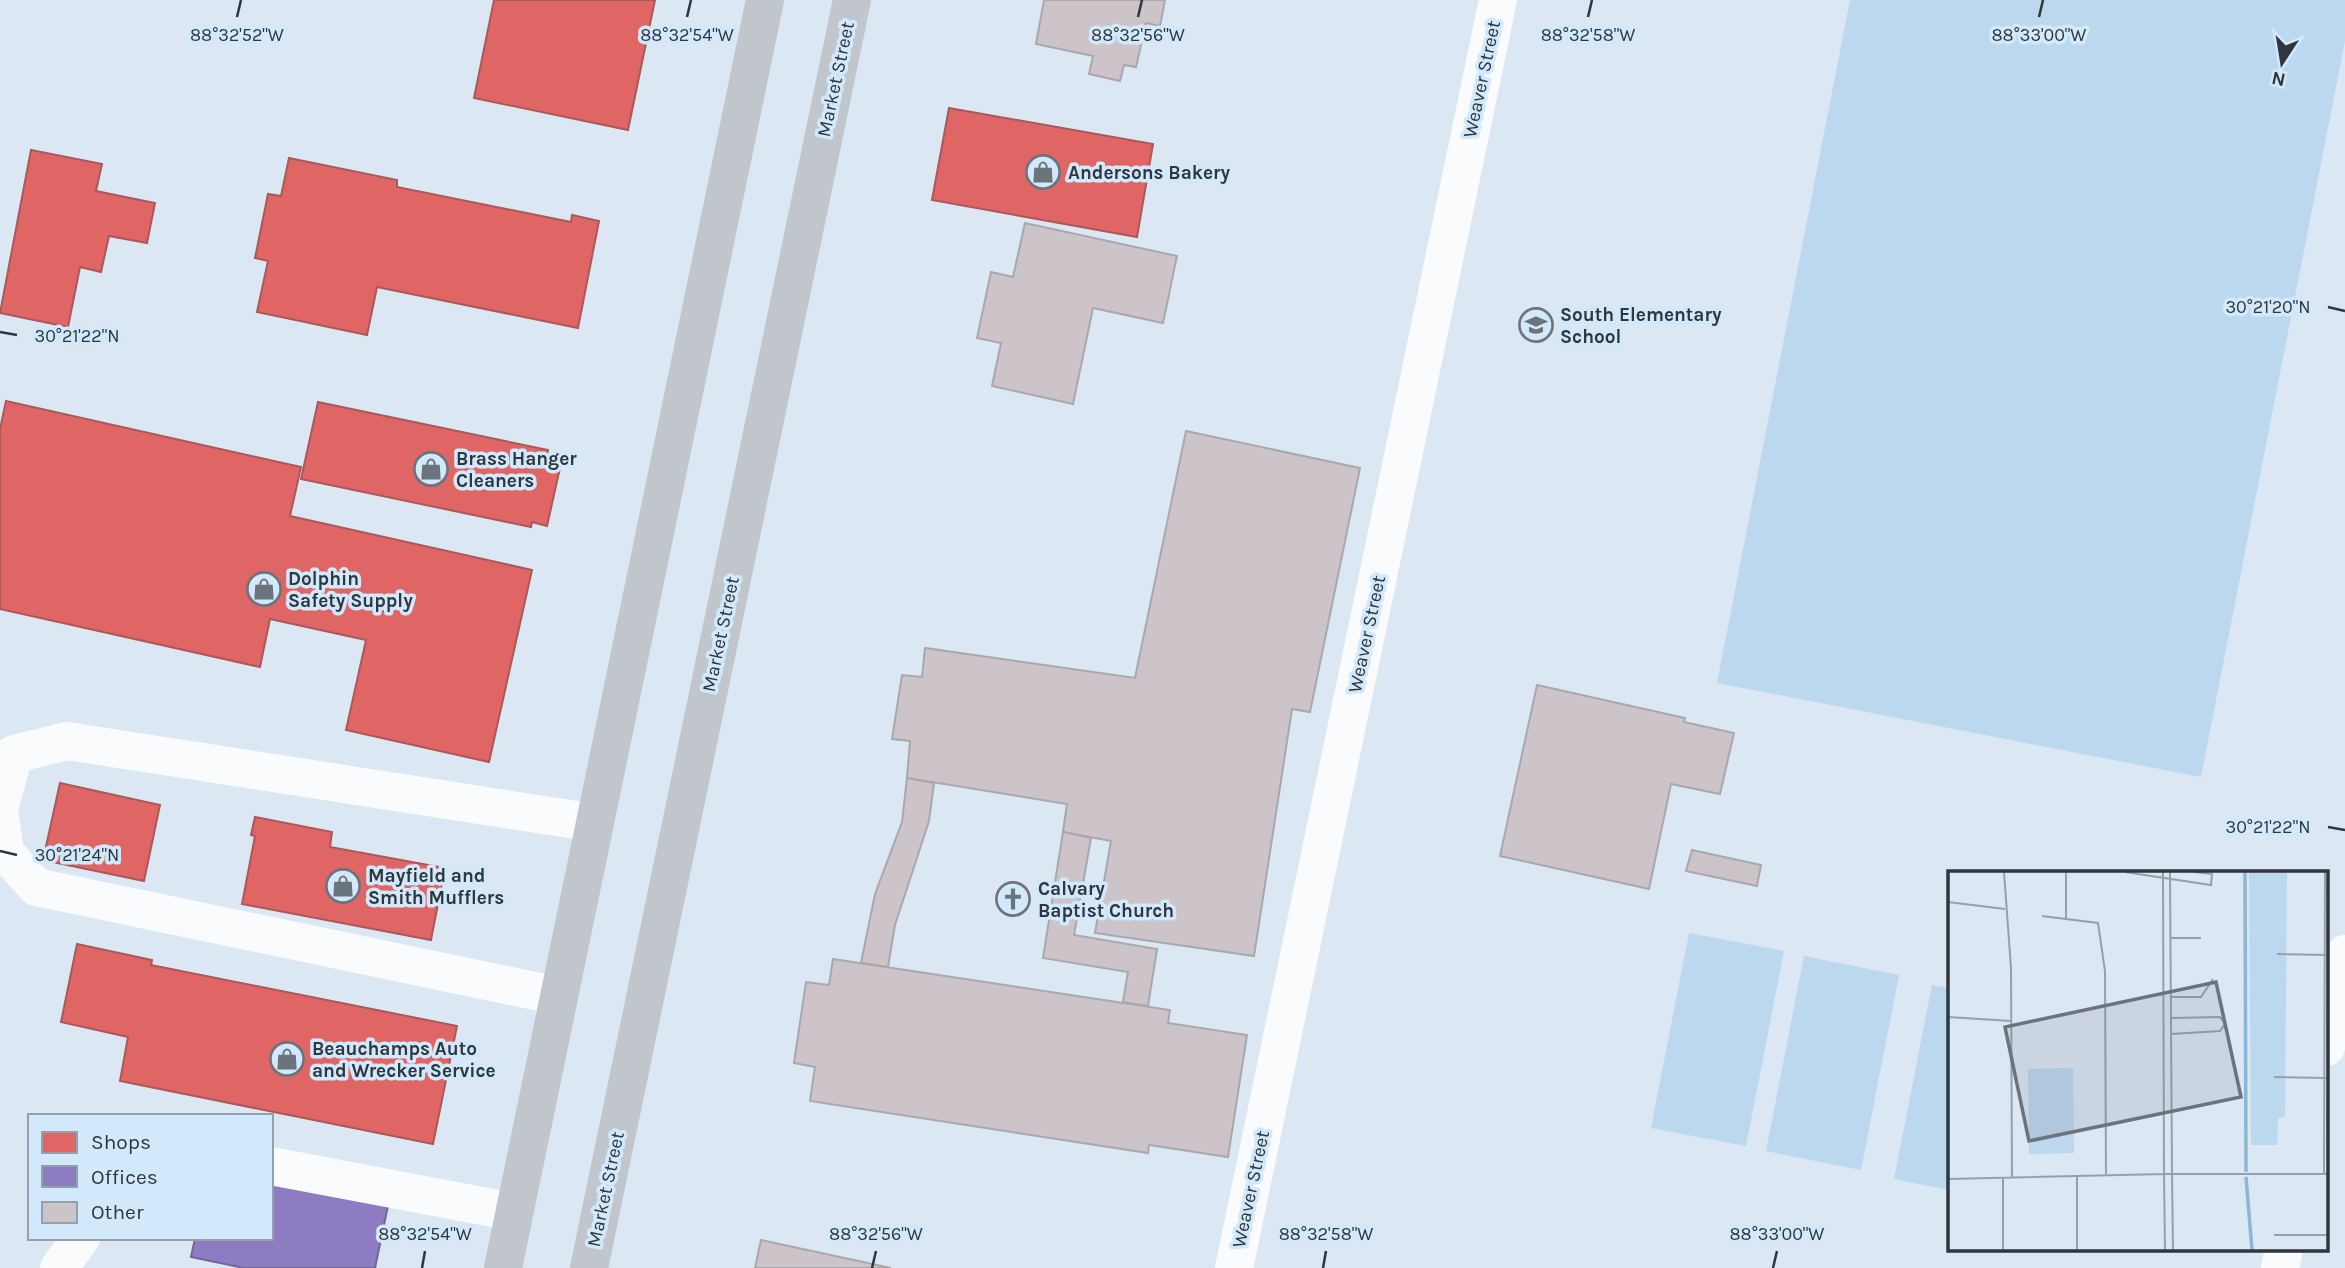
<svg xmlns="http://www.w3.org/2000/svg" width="2345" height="1268" font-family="Karla,sans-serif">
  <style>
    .green { fill: #bcd8ee }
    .shops { fill: #e06666; stroke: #ab585a; stroke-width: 2 }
    .offices { fill: #8e7cc3; stroke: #71679b; stroke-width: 2 }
    .building { fill: #ccc4c8; stroke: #a8a8ad; stroke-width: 2 }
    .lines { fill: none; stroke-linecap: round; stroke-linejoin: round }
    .minor { stroke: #fafbfd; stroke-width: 38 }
    .major { stroke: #c1c6cc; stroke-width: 38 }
    .ticks { fill: none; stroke: #2e363e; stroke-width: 2.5 }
    .labels { text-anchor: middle; stroke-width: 7; stroke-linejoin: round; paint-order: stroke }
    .street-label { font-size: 19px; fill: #2e363e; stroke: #d2e8fb }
    .poi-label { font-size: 19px; font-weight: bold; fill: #2e363e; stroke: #d2e8fb; text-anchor: start }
    .inset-river { fill: none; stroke: #8db5d5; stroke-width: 3.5 }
    .inset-road { fill: none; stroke: #96a0aa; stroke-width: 2 }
    .view { fill: #6b747d; fill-opacity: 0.15; stroke: #6b747d; stroke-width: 3.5 }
    .inset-edge { fill: none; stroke: #2e363e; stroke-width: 3.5 }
    .ticks-label { font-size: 18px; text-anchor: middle; fill: #2e363e; stroke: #d2e8fb; stroke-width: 7; stroke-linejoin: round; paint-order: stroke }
  </style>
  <rect width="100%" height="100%" fill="#dbe7f2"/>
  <g class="green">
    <polygon points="1850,0 2345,0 2345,41 2201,777 1717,683"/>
    <polygon points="1689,933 1784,951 1746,1146 1651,1128"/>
    <polygon points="1804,956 1899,975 1861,1170 1766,1151"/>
    <polygon points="1932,985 1949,988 1949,1190 1894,1179"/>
  </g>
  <g class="shops">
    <polygon points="494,0 655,0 628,130 474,98"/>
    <polygon points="949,108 1153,144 1137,237 932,200"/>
    <polygon points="31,150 102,164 96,191 155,203 147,243 109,236 101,272 80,267 68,327 0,313"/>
    <polygon points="289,158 397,180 397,187 571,222 572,215 599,221 578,328 377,287 367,335 257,312 268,261 255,258 268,194 281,196"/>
    <polygon points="6,401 301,467 290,516 532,570 489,762 346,730 366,640 270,619 260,667 0,609 0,429"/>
    <polygon points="318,402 548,450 547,455 562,459 547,526 532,522 531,527 301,479"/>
    <polygon points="60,783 160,805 144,881 43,860"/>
    <polygon points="255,817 332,832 330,847 445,868 431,940 242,904 255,836 251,835"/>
    <polygon points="77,944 152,960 151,965 457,1026 433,1144 120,1081 128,1037 61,1022"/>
  </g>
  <polygon class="offices" points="271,1175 389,1201 375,1268 244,1268 191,1257 195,1238 271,1238"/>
  <g class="building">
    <polygon points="1044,0 1165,0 1160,26 1146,23 1136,67 1124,65 1120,81 1089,74 1093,56 1036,44"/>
    <polygon points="1025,223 1177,256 1163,323 1093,308 1073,404 992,386 1001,343 977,338 991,272 1013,277"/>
    <polygon points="1186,431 1360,468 1310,712 1292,709 1254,956 1095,933 1111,841 1063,832 1067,804 907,778 910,741 892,739 902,675 922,677 925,648 1135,678"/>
    <polygon points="1537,685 1685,718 1684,722 1734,733 1720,794 1671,784 1649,889 1500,856"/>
    <polygon points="907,778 934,783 929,821 895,925 888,967 861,963 875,894 902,822"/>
    <polygon points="1063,832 1091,838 1074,935 1157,949 1148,1006 1123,1002 1128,972 1043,958"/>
    <polygon points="1692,850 1761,865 1757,886 1686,871"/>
    <polygon points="833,959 1170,1010 1168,1023 1247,1035 1228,1157 1149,1145 1148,1153 810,1101 815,1067 794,1063 806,982 829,985"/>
    <polygon points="761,1240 891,1268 755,1268"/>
  </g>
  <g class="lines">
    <g class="minor">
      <polyline points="0,806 14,754 67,741 595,823"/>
      <polyline points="0,817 5,852 36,887 559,996"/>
      <polyline points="2326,1047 2345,954"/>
      <polyline points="271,1166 514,1212"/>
      <polyline points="59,1268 81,1238"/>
      <polyline points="1234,1268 1498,0"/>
      <polyline points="2280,1268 2284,1249"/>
    </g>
    <g class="major">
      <polyline points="503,1268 765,0"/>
      <polyline points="589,1268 852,0"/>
    </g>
  </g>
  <path class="ticks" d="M 237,17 L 241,0M 687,17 L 691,0M 1138,17 L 1142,0M 1588,17 L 1592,0M 2039,17 L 2043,0M 2328,307 L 2345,311M 0,332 L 17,335M 2328,827 L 2345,830M 0,851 L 17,855M 422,1268 L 425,1251M 872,1268 L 876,1251M 1323,1268 L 1326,1251M 1773,1268 L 1777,1251"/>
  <defs>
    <g id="shop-ring" transform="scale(1.75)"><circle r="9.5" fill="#d2e8fb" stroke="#6b747d" stroke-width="1.5"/><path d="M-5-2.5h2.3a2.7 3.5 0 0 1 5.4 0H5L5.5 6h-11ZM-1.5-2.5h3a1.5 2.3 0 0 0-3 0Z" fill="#6b747d"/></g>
    <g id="school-ring" transform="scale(1.75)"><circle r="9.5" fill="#d2e8fb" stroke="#6b747d" stroke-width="1.5"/><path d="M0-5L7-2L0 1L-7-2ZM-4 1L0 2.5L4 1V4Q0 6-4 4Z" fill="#6b747d"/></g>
    <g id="church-ring" transform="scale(1.75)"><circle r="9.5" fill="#d2e8fb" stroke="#6b747d" stroke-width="1.5"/><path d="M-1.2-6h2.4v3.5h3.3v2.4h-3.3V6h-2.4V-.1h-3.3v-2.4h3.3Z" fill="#6b747d"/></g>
  </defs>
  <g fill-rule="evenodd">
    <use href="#shop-ring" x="1043" y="172"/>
    <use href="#school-ring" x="1536" y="325"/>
    <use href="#shop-ring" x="431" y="469"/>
    <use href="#shop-ring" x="264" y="589"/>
    <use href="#shop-ring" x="343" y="886"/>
    <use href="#church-ring" x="1013" y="899"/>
    <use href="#shop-ring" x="287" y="1059"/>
  </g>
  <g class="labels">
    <g class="street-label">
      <text transform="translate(835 79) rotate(-78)" y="7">Market Street</text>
      <text transform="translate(1481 79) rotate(-78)" y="7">Weaver Street</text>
      <text transform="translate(720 634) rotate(-78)" y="7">Market Street</text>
      <text transform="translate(1366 634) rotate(-78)" y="7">Weaver Street</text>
      <text transform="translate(605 1189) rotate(-78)" y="7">Market Street</text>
      <text transform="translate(1250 1189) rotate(-78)" y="7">Weaver Street</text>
    </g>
    <g class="poi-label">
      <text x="1068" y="179">Andersons Bakery</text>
      <text x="1560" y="321">South Elementary<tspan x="1560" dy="22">School</tspan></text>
      <text x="456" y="465">Brass Hanger<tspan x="456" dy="22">Cleaners</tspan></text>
      <text x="288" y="585">Dolphin<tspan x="288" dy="22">Safety Supply</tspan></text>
      <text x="368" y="882">Mayfield and<tspan x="368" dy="22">Smith Mufflers</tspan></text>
      <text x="1038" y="895">Calvary<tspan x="1038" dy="22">Baptist Church</tspan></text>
      <text x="312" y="1055">Beauchamps Auto<tspan x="312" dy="22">and Wrecker Service</tspan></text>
    </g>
  </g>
  <g transform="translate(1948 871)">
    <rect width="380" height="380" fill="#dbe7f2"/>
    <path d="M 301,1 L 339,1 L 337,245 L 330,247 L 329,274 L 303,274 ZM 125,197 L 126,282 L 81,283 L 80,198 Z" fill="#bcd8ee"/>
    <path class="inset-river" d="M 297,1 L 298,301M 298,306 L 304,379"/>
    <path class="inset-road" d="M 56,1 L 63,97 L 64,307M 177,1 L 263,14 L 264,3 L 246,1M 215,1 L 216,303 L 380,303M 222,1 L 224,303M 0,31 L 57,38M 94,45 L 150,52 L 157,100 L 158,304M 118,48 L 118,1M 223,67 L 253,67M 329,83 L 379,84M 223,126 L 253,126 L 265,108M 0,146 L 63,150M 223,147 L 272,146 L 277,153 L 272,160 L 223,163M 326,206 L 379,207M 224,303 L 225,379M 376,303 L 377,1M 129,305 L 129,379M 55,307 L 55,379M 0,308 L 216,303 L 217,379M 326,364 L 380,364"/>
    <path class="view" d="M 268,111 L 293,226 L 81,270 L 57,156 Z"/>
    <rect width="380" height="380" class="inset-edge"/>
  </g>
  <g class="ticks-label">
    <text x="237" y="41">88°32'52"W</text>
    <text x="687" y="41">88°32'54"W</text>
    <text x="1138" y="41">88°32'56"W</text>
    <text x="1588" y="41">88°32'58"W</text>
    <text x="2039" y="41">88°33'00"W</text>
    <text x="2268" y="313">30°21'20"N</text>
    <text x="77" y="342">30°21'22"N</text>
    <text x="2268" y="833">30°21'22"N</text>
    <text x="77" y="861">30°21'24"N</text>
    <text x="425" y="1240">88°32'54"W</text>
    <text x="876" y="1240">88°32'56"W</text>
    <text x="1326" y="1240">88°32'58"W</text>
    <text x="1777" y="1240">88°33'00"W</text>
  </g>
  <rect x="28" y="1114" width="245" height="126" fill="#d2e8fb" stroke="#90a1af" stroke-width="2"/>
  <rect x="42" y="1132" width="35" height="21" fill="#e06666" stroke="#90a1af" stroke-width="2"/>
  <text x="91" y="1149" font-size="21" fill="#2e363e">Shops</text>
  <rect x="42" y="1166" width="35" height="21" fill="#8e7cc3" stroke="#90a1af" stroke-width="2"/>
  <text x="91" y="1184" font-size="21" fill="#2e363e">Offices</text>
  <rect x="42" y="1202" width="35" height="21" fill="#ccc4c8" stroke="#90a1af" stroke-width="2"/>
  <text x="91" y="1219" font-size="21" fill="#2e363e">Other</text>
  <g transform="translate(2282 63) rotate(192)" stroke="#d2e8fb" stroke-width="5" paint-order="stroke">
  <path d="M0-5L12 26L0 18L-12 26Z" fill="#2e363e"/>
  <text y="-10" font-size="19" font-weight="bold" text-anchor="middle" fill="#2e363e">N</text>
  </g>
</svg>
